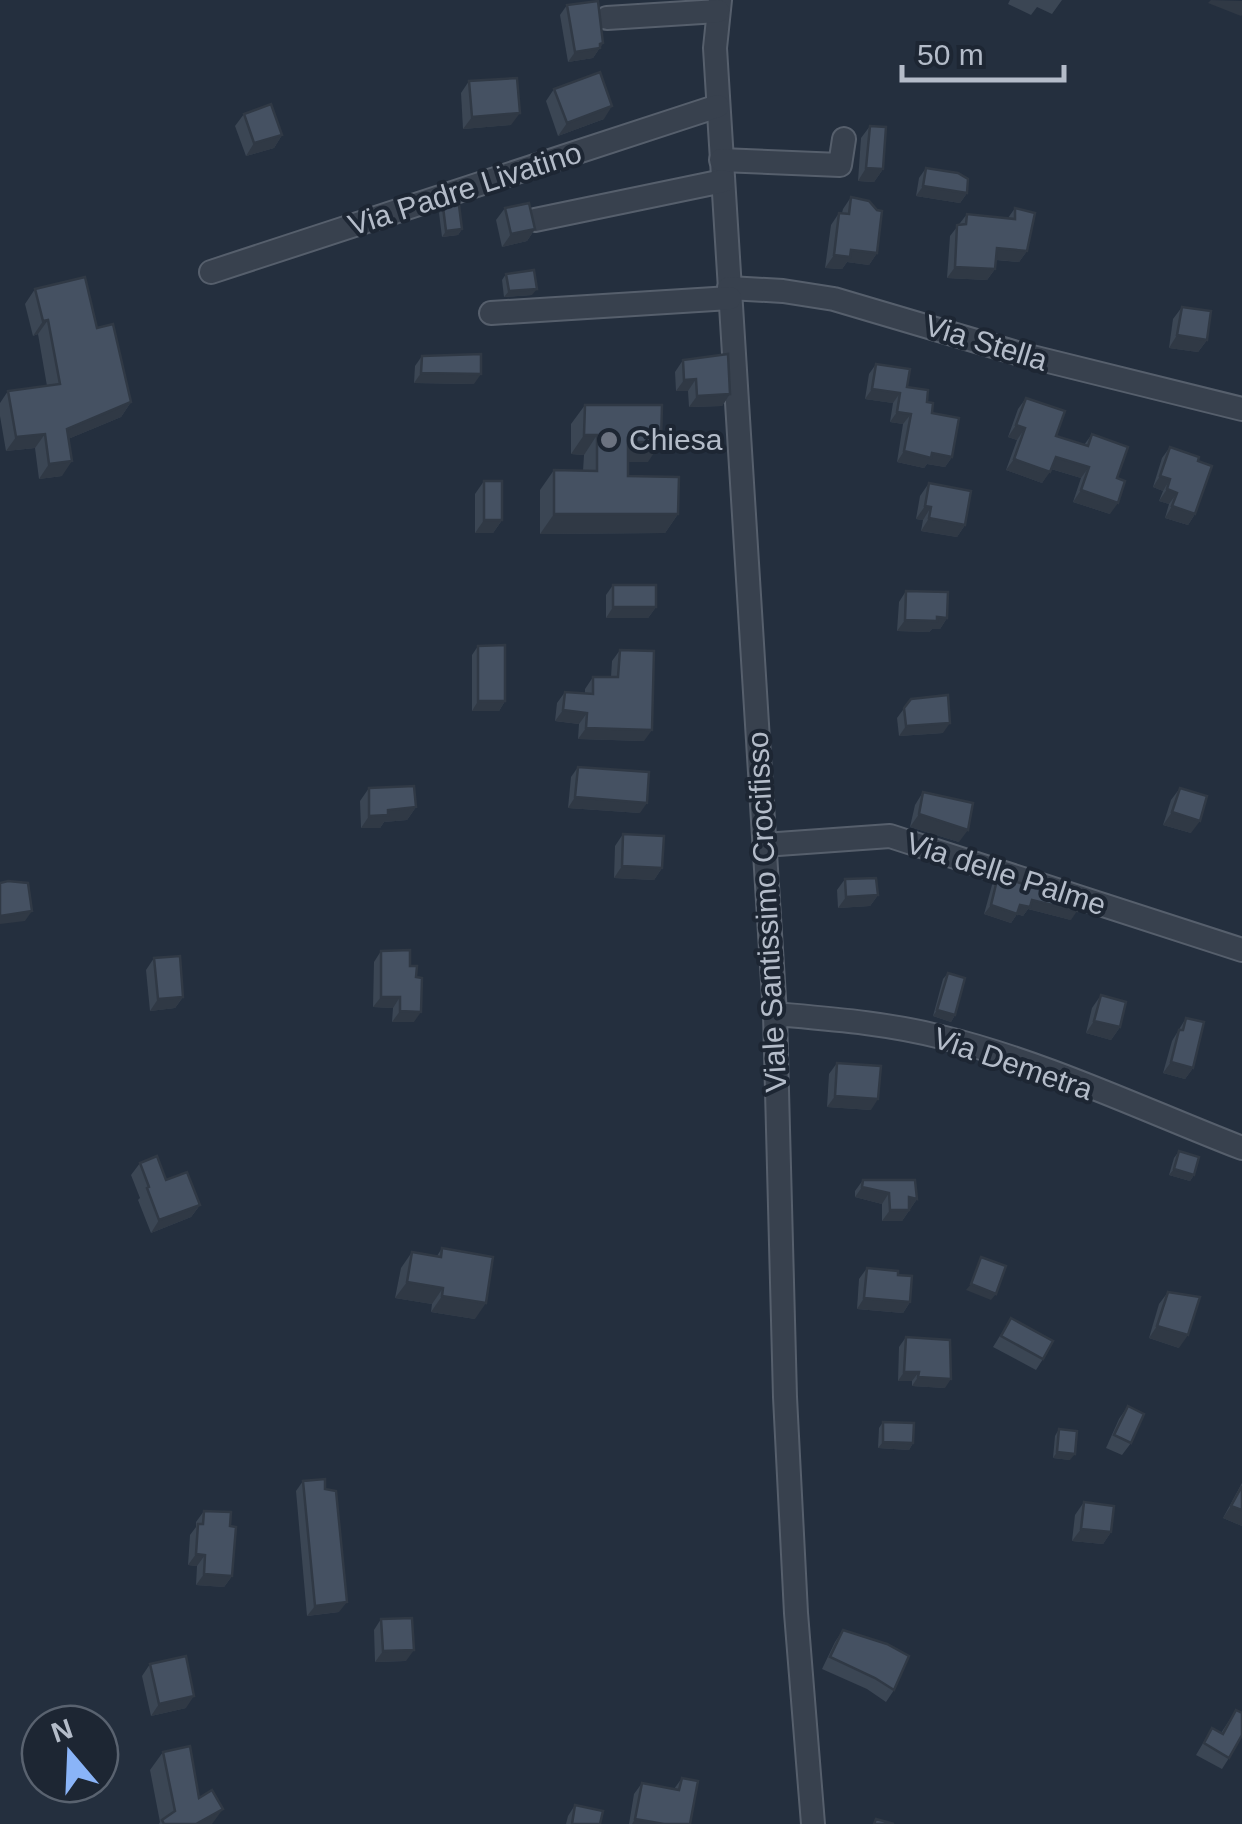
<svg xmlns="http://www.w3.org/2000/svg" width="1242" height="1824" font-family="Arial,sans-serif">
  <style>
    .lines { fill: none; stroke-linecap: round; stroke-linejoin: round }
    .minor-casing { stroke: #565f6c; stroke-width: 26 }
    .minor { stroke: #38414e; stroke-width: 22 }
    .wall { fill: #3b4654 }
    .shaded-wall { fill: #303945 }
    .building { fill: #455162; stroke: #303945; stroke-width: 2.5 }
    .worship-dot { fill: #6b7280; stroke: #1d2633; stroke-width: 4 }
    .labels { text-anchor: middle; stroke-width: 8; stroke-linejoin: round; paint-order: stroke }
    .street-label { font-size: 30px; fill: #b4bcc9; stroke: #1d2633 }
    .poi-label { font-size: 30px; fill: #b4bcc9; stroke: #1d2633; text-anchor: start }
  </style>
  <rect width="100%" height="100%" fill="#242f3e"/>
  <g class="lines">
    <g class="minor-casing">
      <g id="minor">
        <polyline points="720,0 715,48 775,1014 785,1397 796,1613 813,1824"/>
        <polyline points="607,18 718,11"/>
        <polyline points="721,160 840,165 844,139"/>
        <polyline points="535,220 723,181"/>
        <polyline points="211,272 718,106"/>
        <polyline points="729,288 783,291 834,299 1020,354 1242,409"/>
        <polyline points="491,313 730,298"/>
        <polyline points="764,845 890,836 1242,950"/>
        <path d="M 775,1014 C 831,1019 887,1023 941,1037 C 1044,1062 1144,1110 1242,1148"/>
      </g>
    </g>
    <use href="#minor" class="minor"/>
  </g>
  <g class="wall">
    <polygon points="1010,0 1062,0 1052,14 1037,7 1031,15 1008,4"/>
    <polygon points="567,5 603,43 593,58 568,62 560,15"/>
    <polygon points="469,81 511,125 463,129 461,93"/>
    <polygon points="554,89 604,119 558,136 546,101"/>
    <polygon points="244,114 282,135 274,148 246,156 235,126"/>
    <polygon points="870,126 883,169 874,182 858,181 861,138"/>
    <polygon points="926,168 967,193 960,203 916,196 919,178"/>
    <polygon points="851,197 877,253 869,265 847,262 842,269 825,268 831,225 839,213 842,213 843,209"/>
    <polygon points="443,207 462,229 458,235 442,237 439,213"/>
    <polygon points="505,208 535,229 527,241 502,247 496,220"/>
    <polygon points="1015,208 1027,251 1019,262 996,260 995,269 987,280 947,278 950,236 967,214 1008,218"/>
    <polygon points="506,274 532,295 504,297 502,280"/>
    <polygon points="35,289 97,328 131,402 121,417 68,439 62,476 39,479 35,448 6,451 0,416 0,403 8,391 47,386 38,334 33,336 25,304"/>
    <polygon points="1182,307 1207,340 1198,352 1169,348 1173,319"/>
    <polygon points="422,356 474,384 414,383 415,366"/>
    <polygon points="683,360 730,394 722,406 689,407 688,391 676,391 675,372"/>
    <polygon points="876,364 927,402 952,457 945,467 927,464 924,468 897,462 903,424 890,422 893,403 865,399 869,374"/>
    <polygon points="1026,398 1056,436 1084,445 1092,434 1117,478 1110,514 1073,502 1081,478 1051,469 1042,483 1006,470 1017,440 1008,437 1018,409"/>
    <polygon points="585,405 648,462 628,462 628,476 678,514 665,533 540,534 540,490 554,470 583,471 584,455 571,454 571,424"/>
    <polygon points="1170,447 1198,461 1195,514 1188,525 1165,518 1169,504 1159,501 1163,491 1153,487 1162,458"/>
    <polygon points="484,481 502,520 493,533 475,533 475,494"/>
    <polygon points="929,483 965,525 957,537 921,531 923,520 916,519 920,496"/>
    <polygon points="613,585 656,607 648,618 606,618 606,595"/>
    <polygon points="906,591 947,618 940,629 932,629 929,632 897,631 899,602"/>
    <polygon points="478,646 505,701 499,711 472,711 472,655"/>
    <polygon points="620,650 644,741 578,739 579,724 555,721 557,703 565,692 585,693 585,689 593,677 611,677 612,661"/>
    <polygon points="911,699 943,733 899,736 897,718"/>
    <polygon points="578,767 640,813 568,808 571,777"/>
    <polygon points="369,788 416,807 407,820 384,822 380,828 361,828 360,801"/>
    <polygon points="1180,788 1191,833 1163,825 1171,800"/>
    <polygon points="923,792 959,842 910,827 915,805"/>
    <polygon points="623,834 662,868 654,880 614,878 615,846"/>
    <polygon points="998,876 1071,920 1028,909 1023,916 1017,914 1011,923 984,914 992,885"/>
    <polygon points="845,879 878,895 870,906 838,908 837,890"/>
    <polygon points="381,951 410,966 416,977 414,1022 392,1022 393,1008 373,1007 374,962"/>
    <polygon points="154,958 183,997 175,1008 150,1011 146,970"/>
    <polygon points="948,973 955,1015 951,1022 933,1016 943,979"/>
    <polygon points="1101,995 1120,1027 1111,1040 1086,1033 1092,1008"/>
    <polygon points="1186,1018 1193,1068 1185,1079 1163,1073 1172,1041"/>
    <polygon points="837,1063 871,1110 827,1107 829,1074"/>
    <polygon points="1179,1151 1194,1175 1190,1181 1169,1175 1174,1158"/>
    <polygon points="140,1163 200,1205 191,1217 151,1233 138,1200 140,1198 131,1175"/>
    <polygon points="863,1180 917,1199 902,1221 882,1221 882,1204 855,1197 855,1191"/>
    <polygon points="442,1248 475,1319 431,1312 432,1304 395,1298 401,1268 412,1252 437,1256"/>
    <polygon points="867,1268 898,1275 910,1302 903,1313 857,1309 859,1279"/>
    <polygon points="1168,1292 1179,1348 1149,1338 1159,1304"/>
    <polygon points="1011,1318 1043,1359 1036,1370 993,1347"/>
    <polygon points="906,1337 945,1388 912,1386 912,1381 898,1381 899,1347"/>
    <polygon points="1128,1406 1131,1443 1122,1455 1106,1448 1119,1419"/>
    <polygon points="883,1422 913,1443 909,1450 878,1448 879,1428"/>
    <polygon points="1059,1429 1070,1460 1053,1458 1055,1436"/>
    <polygon points="303,1481 325,1489 339,1612 307,1616 296,1491"/>
    <polygon points="1242,1483 1242,1526 1223,1518"/>
    <polygon points="1084,1502 1111,1532 1103,1544 1072,1541 1075,1515"/>
    <polygon points="204,1511 230,1526 232,1576 224,1587 196,1585 197,1566 188,1565 190,1535 196,1527 196,1522"/>
    <polygon points="381,1619 406,1661 375,1662 374,1630"/>
    <polygon points="843,1630 894,1690 886,1702 867,1689 822,1669 835,1642"/>
    <polygon points="150,1664 186,1708 151,1716 142,1676"/>
    <polygon points="1236,1710 1229,1758 1222,1769 1196,1755 1212,1728 1221,1733"/>
    <polygon points="163,1752 199,1798 212,1824 159,1824 160,1822 150,1770"/>
    <polygon points="682,1778 690,1824 629,1824 634,1794 642,1783 674,1789"/>
    <polygon points="575,1805 600,1824 566,1824 568,1816"/>
  </g>
  <g class="shaded-wall">
    <polygon points="1211,0 1242,1 1242,15 1241,16 1208,3"/>
    <polygon points="603,43 593,58 568,62 575,52"/>
    <polygon points="612,106 604,119 558,136 567,123"/>
    <polygon points="520,113 511,125 463,129 472,117"/>
    <polygon points="282,135 274,148 246,156 254,143"/>
    <polygon points="866,168 883,169 874,182 858,181"/>
    <polygon points="923,186 967,193 960,203 916,196"/>
    <polygon points="462,229 458,235 442,237 446,231"/>
    <polygon points="535,229 527,241 502,247 511,234"/>
    <polygon points="997,248 1027,251 1019,262 989,259"/>
    <polygon points="851,250 877,253 869,265 847,262 842,269 825,268 834,255"/>
    <polygon points="955,267 995,269 987,280 947,278"/>
    <polygon points="537,289 532,295 504,297 509,291"/>
    <polygon points="48,320 38,334 33,336 43,321"/>
    <polygon points="1177,335 1207,340 1198,352 1169,348"/>
    <polygon points="421,373 481,374 474,384 414,383"/>
    <polygon points="696,379 688,391 676,391 684,380"/>
    <polygon points="872,389 900,393 893,403 865,399"/>
    <polygon points="730,394 722,406 689,407 697,396"/>
    <polygon points="131,402 121,417 56,444 67,429"/>
    <polygon points="897,412 911,414 903,424 890,422"/>
    <polygon points="1016,425 1025,428 1017,440 1008,437"/>
    <polygon points="45,434 35,448 6,451 16,437"/>
    <polygon points="584,435 597,435 584,455 571,454"/>
    <polygon points="628,442 661,442 648,462 614,462"/>
    <polygon points="904,451 932,453 952,457 945,467 927,464 924,468 897,462"/>
    <polygon points="1056,457 1089,467 1081,478 1048,468"/>
    <polygon points="1014,459 1050,472 1042,483 1006,470"/>
    <polygon points="72,461 62,476 39,479 49,464"/>
    <polygon points="1160,476 1170,479 1163,491 1153,487"/>
    <polygon points="1167,489 1177,493 1169,504 1159,501"/>
    <polygon points="1081,490 1118,503 1110,514 1073,502"/>
    <polygon points="925,506 931,507 923,520 916,519"/>
    <polygon points="1172,506 1195,514 1188,525 1165,518"/>
    <polygon points="554,514 678,514 665,533 540,534"/>
    <polygon points="929,518 965,525 957,537 921,531"/>
    <polygon points="484,520 502,520 493,533 475,533"/>
    <polygon points="613,607 656,607 648,618 606,618"/>
    <polygon points="937,617 947,618 940,629 932,629 929,632 897,631 905,620"/>
    <polygon points="478,701 505,701 499,711 472,711"/>
    <polygon points="563,710 587,713 579,724 555,721"/>
    <polygon points="950,723 943,733 899,736 906,726"/>
    <polygon points="586,728 652,730 644,741 578,739"/>
    <polygon points="575,797 647,803 640,813 568,808"/>
    <polygon points="416,807 407,820 384,822 380,828 361,828 369,816 388,810"/>
    <polygon points="1172,812 1200,821 1191,833 1163,825"/>
    <polygon points="919,814 968,830 959,842 910,827"/>
    <polygon points="622,866 662,868 654,880 614,878"/>
    <polygon points="878,895 870,906 838,908 846,897"/>
    <polygon points="1032,900 1077,911 1071,920 1028,909 1023,916 1017,914 1011,923 984,914 991,905 1020,905"/>
    <polygon points="32,911 25,921 0,924 0,916"/>
    <polygon points="183,997 175,1008 150,1011 158,999"/>
    <polygon points="381,997 400,997 393,1008 373,1007"/>
    <polygon points="937,1010 955,1015 951,1022 933,1016"/>
    <polygon points="400,1011 421,1012 414,1022 392,1022"/>
    <polygon points="1094,1021 1120,1027 1111,1040 1086,1033"/>
    <polygon points="1171,1062 1193,1068 1185,1079 1163,1073"/>
    <polygon points="835,1096 878,1099 871,1110 827,1107"/>
    <polygon points="1174,1169 1194,1175 1190,1181 1169,1175"/>
    <polygon points="862,1187 889,1193 882,1204 855,1197"/>
    <polygon points="909,1197 917,1199 902,1221 882,1221 890,1210"/>
    <polygon points="200,1205 191,1217 151,1233 159,1220"/>
    <polygon points="407,1282 443,1288 432,1304 395,1298"/>
    <polygon points="971,1284 996,1294 991,1300 966,1290"/>
    <polygon points="442,1296 486,1303 475,1319 431,1312"/>
    <polygon points="864,1298 910,1302 903,1313 857,1309"/>
    <polygon points="1157,1326 1188,1335 1179,1348 1149,1338"/>
    <polygon points="904,1372 919,1372 912,1381 898,1381"/>
    <polygon points="918,1377 951,1379 945,1388 912,1386"/>
    <polygon points="883,1442 913,1443 909,1450 878,1448"/>
    <polygon points="1057,1452 1075,1454 1070,1460 1053,1458"/>
    <polygon points="1231,1506 1242,1510 1242,1526 1223,1518"/>
    <polygon points="1081,1529 1111,1532 1103,1544 1072,1541"/>
    <polygon points="196,1554 205,1555 197,1566 188,1565"/>
    <polygon points="204,1574 232,1576 224,1587 196,1585"/>
    <polygon points="347,1602 339,1612 307,1616 315,1606"/>
    <polygon points="414,1650 406,1661 375,1662 383,1651"/>
    <polygon points="194,1696 186,1708 151,1716 159,1704"/>
    <polygon points="223,1809 212,1824 196,1824"/>
    <polygon points="635,1819 664,1824 632,1824"/>
  </g>
  <g class="building">
    <polygon points="598,1 603,43 600,44 600,48 575,52 567,5"/>
    <polygon points="600,72 612,106 567,123 554,89"/>
    <polygon points="517,78 520,113 472,117 469,81"/>
    <polygon points="271,104 282,135 254,143 244,114"/>
    <polygon points="870,126 886,127 883,169 866,168"/>
    <polygon points="926,168 958,173 968,179 967,193 923,186"/>
    <polygon points="851,197 869,201 877,210 882,211 877,253 851,250 850,257 834,255 839,213 849,214"/>
    <polygon points="529,203 535,229 511,234 505,208"/>
    <polygon points="459,205 462,229 446,231 443,207"/>
    <polygon points="1015,208 1035,213 1027,251 997,248 995,269 955,267 957,225 966,224 967,214 1015,219"/>
    <polygon points="534,270 537,289 509,291 506,274"/>
    <polygon points="85,277 97,328 113,324 131,402 67,429 72,461 49,464 45,434 16,437 8,391 60,384 48,320 43,321 35,289"/>
    <polygon points="1182,307 1211,311 1207,340 1177,335"/>
    <polygon points="481,354 481,374 421,373 422,356"/>
    <polygon points="728,354 730,394 697,396 696,379 684,380 683,360"/>
    <polygon points="876,364 910,369 907,387 928,390 927,402 933,403 932,413 959,418 952,457 932,453 931,458 904,451 911,414 897,412 900,393 872,389"/>
    <polygon points="1026,398 1065,411 1056,436 1088,446 1092,434 1128,447 1117,478 1125,481 1118,503 1081,490 1089,467 1056,457 1050,472 1014,459 1025,428 1016,425"/>
    <polygon points="585,405 662,405 661,442 628,442 628,476 679,477 678,514 554,514 554,470 597,471 597,435 584,435"/>
    <polygon points="1170,447 1199,457 1198,461 1212,466 1195,514 1172,506 1177,493 1167,489 1170,479 1160,476"/>
    <rect x="484" y="481" width="18" height="39"/>
    <polygon points="929,483 971,491 965,525 929,518 931,507 925,506"/>
    <rect x="613" y="585" width="43" height="22"/>
    <polygon points="906,591 948,592 947,618 937,617 937,621 905,620"/>
    <polygon points="505,645 505,701 478,701 478,646"/>
    <polygon points="620,650 654,651 652,730 586,728 587,713 563,710 565,692 593,694 593,677 618,677"/>
    <polygon points="948,695 950,723 906,726 904,708 911,699"/>
    <polygon points="578,767 649,772 647,803 575,797"/>
    <polygon points="414,786 416,807 388,810 388,815 369,816 369,788"/>
    <polygon points="1180,788 1207,796 1200,821 1172,812"/>
    <polygon points="923,792 973,803 968,830 919,814"/>
    <polygon points="623,834 664,836 662,868 622,866"/>
    <polygon points="998,876 1080,902 1077,911 1032,900 1030,907 1020,905 1017,914 991,905"/>
    <polygon points="876,878 878,895 846,897 845,879"/>
    <polygon points="8,881 28,883 32,911 0,916 0,883"/>
    <polygon points="410,950 410,966 417,966 416,977 422,978 421,1012 400,1011 400,997 381,997 381,951"/>
    <polygon points="180,956 183,997 158,999 154,958"/>
    <polygon points="948,973 965,978 955,1015 937,1010"/>
    <polygon points="1101,995 1126,1002 1120,1027 1094,1021"/>
    <polygon points="1186,1018 1204,1022 1193,1068 1171,1062 1179,1030 1183,1030"/>
    <polygon points="837,1063 881,1066 878,1099 835,1096"/>
    <polygon points="1179,1151 1199,1157 1194,1175 1174,1169"/>
    <polygon points="157,1156 166,1180 187,1172 200,1205 159,1220 147,1188 149,1187 140,1163"/>
    <polygon points="863,1180 915,1180 917,1199 909,1197 909,1210 890,1210 889,1193 862,1187"/>
    <polygon points="442,1248 493,1257 486,1303 442,1296 443,1288 407,1282 412,1252 441,1257"/>
    <polygon points="981,1257 1006,1266 996,1294 971,1284"/>
    <polygon points="867,1268 898,1271 898,1275 912,1276 910,1302 864,1298"/>
    <polygon points="1168,1292 1200,1297 1188,1335 1157,1326"/>
    <polygon points="1011,1318 1053,1341 1043,1359 1001,1336"/>
    <polygon points="906,1337 950,1340 951,1379 918,1377 919,1372 904,1372"/>
    <polygon points="1128,1406 1144,1414 1131,1443 1114,1435"/>
    <polygon points="883,1422 914,1423 913,1443 883,1442"/>
    <polygon points="1059,1429 1077,1431 1075,1454 1057,1452"/>
    <polygon points="325,1479 325,1489 336,1491 347,1602 315,1606 303,1481"/>
    <polygon points="1242,1486 1242,1510 1231,1506"/>
    <polygon points="1084,1502 1114,1506 1111,1532 1081,1529"/>
    <polygon points="204,1511 231,1512 230,1526 236,1527 232,1576 204,1574 205,1555 196,1554 198,1524 203,1524"/>
    <polygon points="412,1618 414,1650 383,1651 381,1619"/>
    <polygon points="843,1630 887,1644 909,1656 894,1690 875,1678 830,1657"/>
    <polygon points="186,1656 194,1696 159,1704 150,1664"/>
    <polygon points="1236,1710 1242,1713 1242,1735 1229,1758 1204,1743 1212,1728 1223,1734"/>
    <polygon points="190,1746 199,1798 212,1790 223,1809 196,1824 164,1824 162,1820 175,1811 163,1752"/>
    <polygon points="682,1778 698,1781 690,1824 664,1824 635,1819 642,1783 679,1790"/>
    <polygon points="575,1805 603,1811 600,1824 572,1824"/>
    <polygon points="876,1819 894,1824 874,1824"/>
  </g>
  <circle class="worship-dot" cx="609" cy="440" r="10"/>
  <g class="labels">
    <g class="street-label">
      <text transform="translate(465 189) rotate(-18)" y="10">Via Padre Livatino</text>
      <text transform="translate(986 343) rotate(17)" y="10">Via Stella</text>
      <text transform="translate(1006 874) rotate(18)" y="10">Via delle Palme</text>
      <text transform="translate(767 912) rotate(-93)" y="10">Viale Santissimo Crocifisso</text>
      <text transform="translate(1013 1064) rotate(19)" y="10">Via Demetra</text>
    </g>
    <g class="poi-label">
      <text x="629" y="450">Chiesa</text>
    </g>
  </g>
  <g transform="translate(70 1754) rotate(341)"><circle r="48" fill="#1d2633" stroke="#59626f" stroke-width="2.5"/>
  <path d="M0-8L18 38L0 25L-18 38Z" fill="#8ab4f8"/>
  <text y="-15" font-size="28" font-weight="bold" text-anchor="middle" fill="#b4bcc9">N</text>
  </g>
  <path d="M902 65v15h162v-15" fill="none" stroke="#b4bcc9" stroke-width="5"/>
  <text x="917" y="65" font-size="30" fill="#b4bcc9" stroke="#1d2633" stroke-width="8" paint-order="stroke">50 m</text>
</svg>
